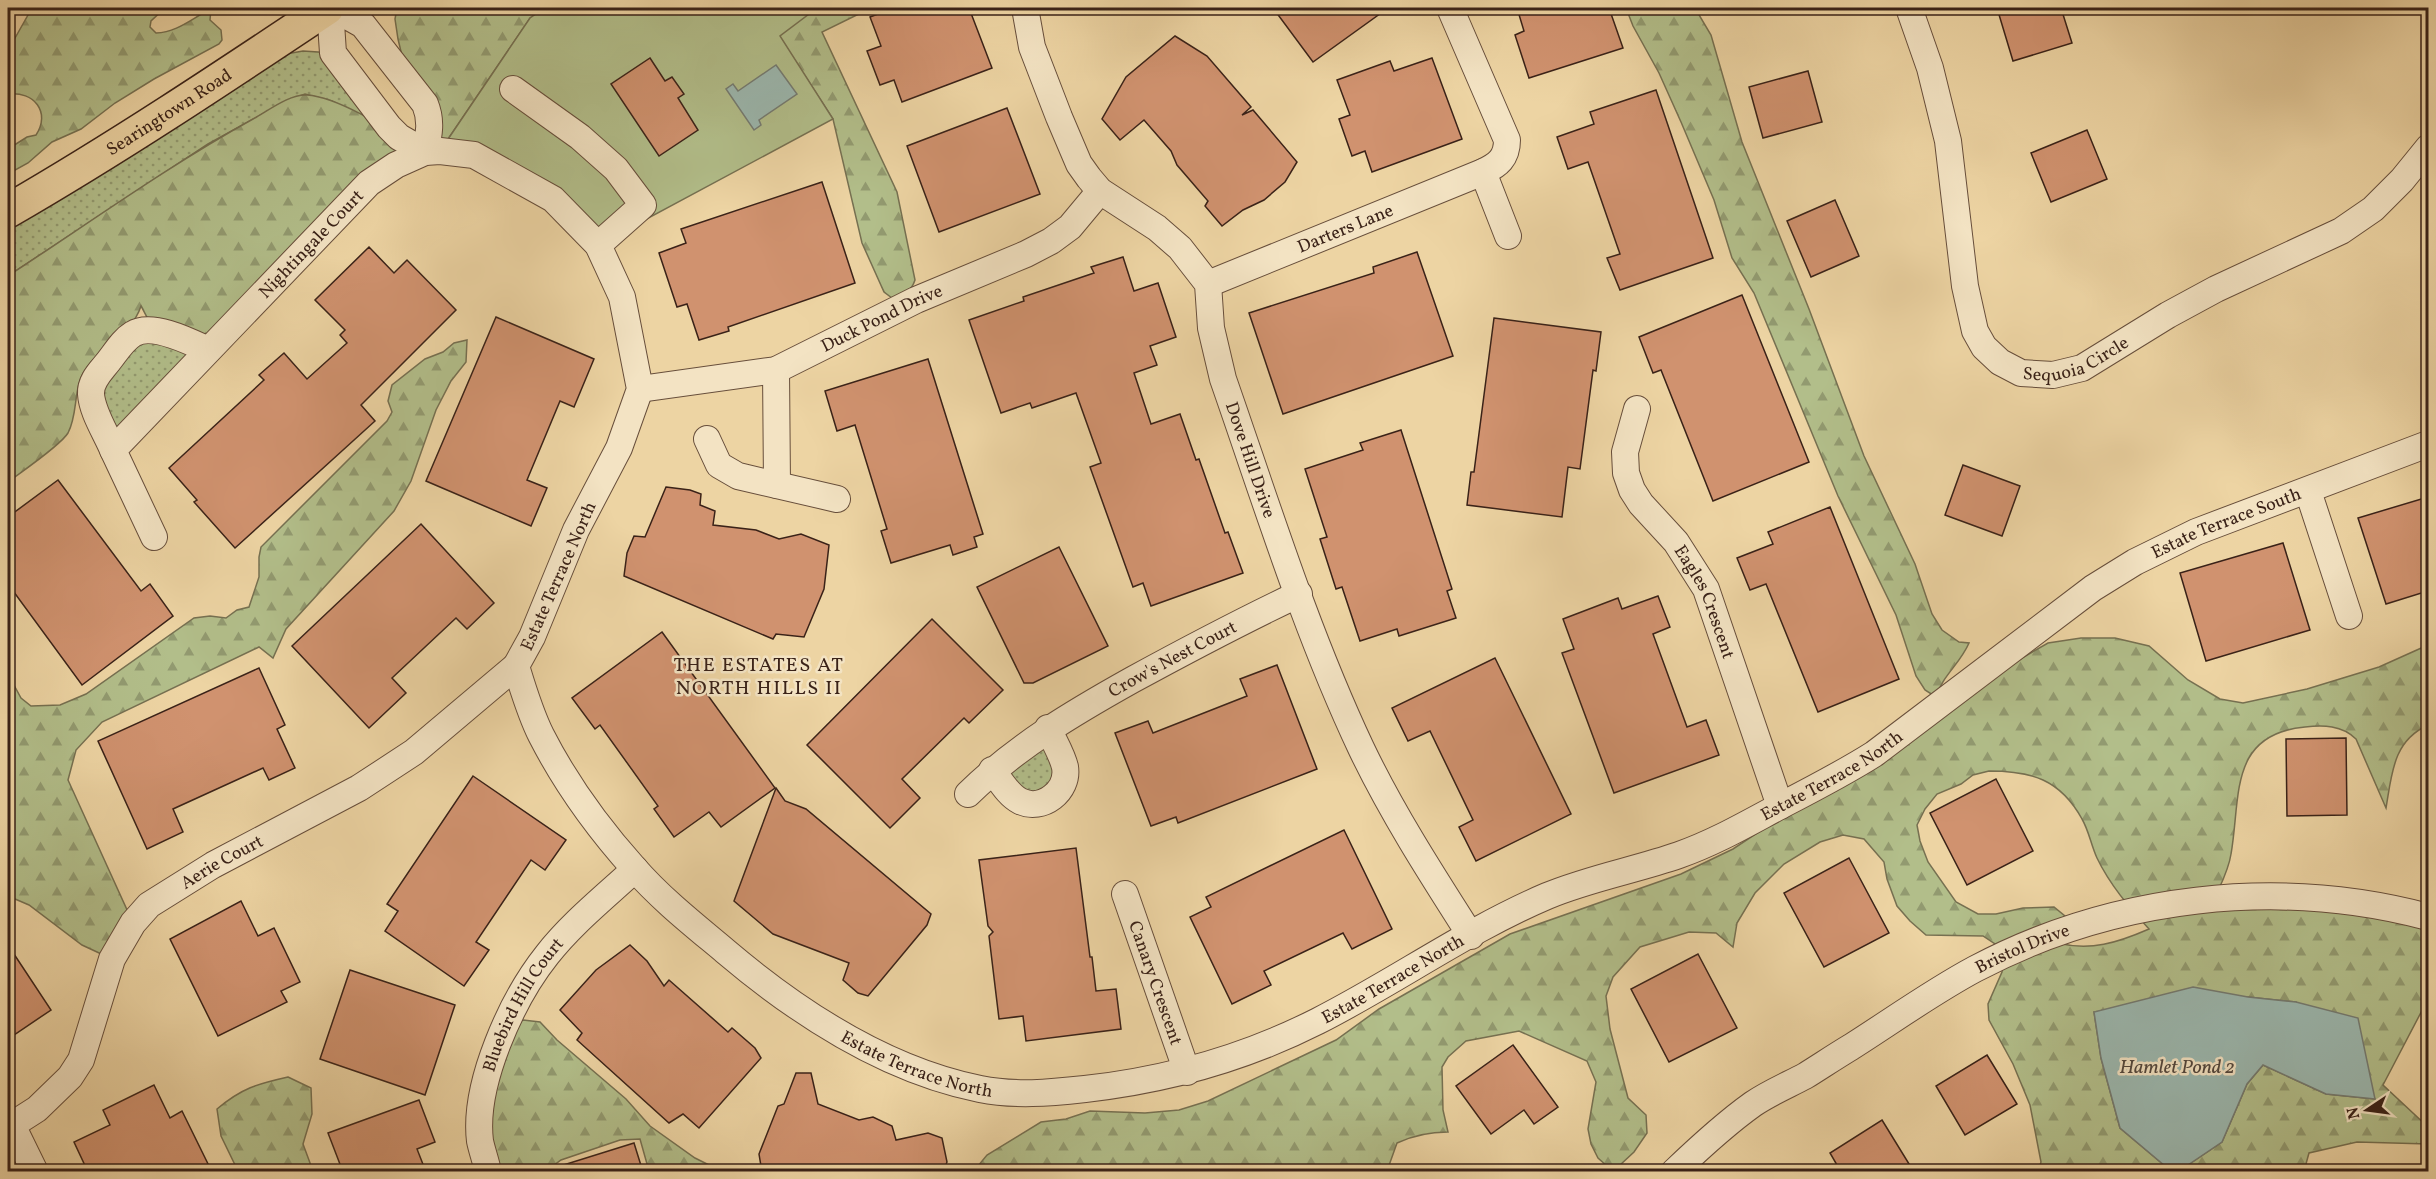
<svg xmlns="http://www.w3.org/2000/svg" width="2436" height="1179" font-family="Vollkorn,serif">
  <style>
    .grass { fill: url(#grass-dots); stroke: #767051; stroke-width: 1.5 }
    .forest { fill: url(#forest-firs); stroke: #767051; stroke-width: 1.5; fill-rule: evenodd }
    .park { fill: #b2be8a; stroke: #767051; stroke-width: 1.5 }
    .water { fill: #9bb7ae; stroke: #747b72; stroke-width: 1.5 }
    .building { fill: #d0926f; stroke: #3a2218; stroke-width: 1.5 }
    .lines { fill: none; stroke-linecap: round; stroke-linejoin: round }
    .minor-casing { stroke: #674e3b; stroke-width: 28 }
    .major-casing { stroke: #3a2218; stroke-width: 36 }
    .minor { stroke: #f3e3c3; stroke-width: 26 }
    .major { stroke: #edd4a3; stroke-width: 33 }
    .labels { text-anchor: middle; stroke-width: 5; stroke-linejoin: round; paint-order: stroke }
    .street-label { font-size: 18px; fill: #3a2218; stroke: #f3e3c3 }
    .neighbourhood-label { font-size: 20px; letter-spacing: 1.5px; fill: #3a2218; stroke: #f3e3c3 }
    .water-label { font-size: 20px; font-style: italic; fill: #52473e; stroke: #f3e3c3 }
  </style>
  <defs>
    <pattern id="grass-dots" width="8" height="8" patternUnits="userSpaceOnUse" patternTransform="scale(1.5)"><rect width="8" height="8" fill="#b2be8a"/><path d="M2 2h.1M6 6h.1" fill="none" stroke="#929a70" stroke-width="1.8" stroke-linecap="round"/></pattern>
    <pattern id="forest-firs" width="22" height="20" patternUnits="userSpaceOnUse" patternTransform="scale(1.5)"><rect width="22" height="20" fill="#b2be8a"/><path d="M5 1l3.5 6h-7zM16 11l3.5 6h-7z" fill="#929a70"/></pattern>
  </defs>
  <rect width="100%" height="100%" fill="#edd4a3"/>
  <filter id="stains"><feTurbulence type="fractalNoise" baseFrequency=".00333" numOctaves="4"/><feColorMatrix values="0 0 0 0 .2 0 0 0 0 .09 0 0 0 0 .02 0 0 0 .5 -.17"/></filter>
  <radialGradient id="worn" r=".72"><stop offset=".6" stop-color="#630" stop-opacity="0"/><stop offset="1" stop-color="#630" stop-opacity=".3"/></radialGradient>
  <g class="grass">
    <polygon points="303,51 333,53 395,133 332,101 305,94 286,101 208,144 8,276 8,211 269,57"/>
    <polygon points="140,337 201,352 115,440 100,381"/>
    <polygon points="1046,734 1061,765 1040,801 997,771"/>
  </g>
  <g class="forest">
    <path d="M 32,8 L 165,8 L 151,21 L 150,27 L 156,33 C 178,32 192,18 211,9 L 210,20 L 221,30 L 222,40 L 219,44 L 154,79 L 115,103 L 81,129 L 52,142 L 28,163 L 8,174 L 8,149 L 27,137 L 36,135 C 51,112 34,91 8,94 L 8,43 L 15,38 Z"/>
    <path d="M 397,8 L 545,8 L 530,18 L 440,151 L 425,153 L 209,333 L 202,335 L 148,319 L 141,306 C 132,334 103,345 87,367 C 72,387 79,412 68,433 C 60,446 21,472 8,482 L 8,276 C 89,223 168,166 253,119 C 268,111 289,94 307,95 C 340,97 396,134 425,152 L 398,39 L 395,19 Z"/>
    <path d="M 804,8 L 871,8 L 822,32 L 897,192 L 915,280 C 911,292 904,296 892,298 L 884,292 L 862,243 L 833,119 L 779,36 Z"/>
    <path d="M 1626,8 L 1695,8 L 1711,35 L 1742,142 L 1809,309 L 1864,456 L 1915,564 L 1932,614 L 1942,630 L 1959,642 L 1969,643 C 1960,664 1942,676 1936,697 L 1925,690 L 1916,676 L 1896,615 L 1838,496 L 1754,293 L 1732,258 L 1714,200 L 1681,122 L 1659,73 L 1633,26 Z"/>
    <polygon points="467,340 466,362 451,381 436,410 411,481 394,511 286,629 273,658 259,647 102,722 76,750 68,780 133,923 112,959 82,945 29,905 8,896 8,674 21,698 31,706 60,705 86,694 194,618 210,616 226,618 237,610 249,607 259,577 259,557 261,547 387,421 392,412 388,401 392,385 425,359 443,352 454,343"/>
    <path d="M 2081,638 L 2115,638 L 2149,646 L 2188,680 L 2220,699 L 2243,703 L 2307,689 L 2379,667 L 2428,645 L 2428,725 C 2393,741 2392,773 2386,808 L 2356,739 C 2342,725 2323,725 2305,727 C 2228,734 2241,798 2231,854 C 2229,868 2223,880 2217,893 L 2428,917 L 2428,999 L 2383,1085 L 2428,1127 L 2428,1144 L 2357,1142 L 2309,1153 L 2304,1171 L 2179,1171 L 2222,1142 L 2247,1084 L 2263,1065 L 2326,1094 L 2375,1099 L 2296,1002 L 2248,997 L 2094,1012 L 2101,1058 L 2120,1128 L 2171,1171 L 2038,1171 L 2041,1162 L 2030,1105 L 2013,1064 L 1989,1020 L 1988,1004 L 2002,972 L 2004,950 L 1983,936 L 1926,935 L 1910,921 L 1897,906 L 1887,879 L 1884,862 L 1864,839 L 1843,835 L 1820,842 L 1784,864 L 1755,893 L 1737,923 L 1733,947 L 1716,933 L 1689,932 L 1640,947 L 1613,977 L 1606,996 L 1610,1029 L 1628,1098 L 1646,1115 L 1647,1133 L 1634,1152 L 1620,1165 L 1607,1166 L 1598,1158 L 1591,1144 L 1588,1129 L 1596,1082 L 1587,1061 L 1519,1031 L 1466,1041 L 1448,1057 L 1442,1067 L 1443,1110 L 1448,1132 C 1429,1132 1414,1135 1397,1143 L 1387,1171 L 973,1172 L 987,1155 L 1041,1122 L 1066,1119 L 1090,1111 L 1145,1113 L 1179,1110 L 1208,1101 L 1336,1040 L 1379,1009 L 1510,934 L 1681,874 L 1733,849 L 2022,658 L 2048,643 ZM 1989,771 C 2031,771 2060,779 2082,819 C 2089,831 2091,845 2097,858 C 2110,885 2129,907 2149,929 C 2117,943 2091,951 2057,943 L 2071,921 L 2054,907 L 2023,908 L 1996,914 L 1978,914 L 1956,902 L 1928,862 L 1920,841 L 1917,825 L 1925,809 L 1937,794 L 1961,784 L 1973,775 Z"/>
    <polygon points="523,1020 540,1022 557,1040 626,1099 650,1126 695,1158 721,1171 649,1171 640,1139 620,1140 561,1160 546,1171 490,1172 480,1140 516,1023"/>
    <path d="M 288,1077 L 311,1088 L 312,1114 L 303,1144 L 313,1171 L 238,1171 L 221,1136 L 217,1109 C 242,1088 257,1084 288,1077 Z"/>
  </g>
  <polygon class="park" points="545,8 817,8 780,36 833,119 598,245 553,199 440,151 530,18"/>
  <g class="water">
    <polygon points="776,65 797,94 759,120 761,125 754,130 726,89 733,84 738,91"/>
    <polygon points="2193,987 2248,997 2296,1002 2358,1018 2375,1099 2326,1094 2263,1065 2247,1084 2222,1142 2179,1171 2171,1171 2120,1128 2101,1058 2094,1012"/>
  </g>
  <g class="building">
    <polygon points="894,8 969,8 992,68 902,102 894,80 880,85 867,51 881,46 870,17"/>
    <polygon points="1273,8 1388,8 1313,62"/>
    <polygon points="1517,8 1609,8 1623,48 1529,78 1515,35 1524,31"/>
    <polygon points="1997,8 2061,8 2072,43 2013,61"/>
    <polygon points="1175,36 1207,56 1251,107 1242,115 1253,110 1297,162 1285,182 1264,200 1243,210 1222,226 1205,206 1208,201 1177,165 1171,151 1144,120 1120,140 1102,119 1126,77"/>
    <polygon points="650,58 665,81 672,77 684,94 678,98 698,130 659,156 611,84"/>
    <polygon points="1432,58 1462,139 1372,172 1365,151 1352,156 1339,119 1350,115 1337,80 1390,61 1394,71"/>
    <polygon points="1808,71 1822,122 1763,138 1749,87"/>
    <polygon points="1656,90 1713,258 1620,290 1607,258 1620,254 1588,162 1568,169 1557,137 1594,124 1590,112"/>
    <polygon points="1007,108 1040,194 939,232 907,146"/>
    <polygon points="2087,130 2107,179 2051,202 2031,153"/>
    <polygon points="822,182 855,283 728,327 729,331 699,340 687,304 677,307 659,253 686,243 681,229"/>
    <polygon points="1835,200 1859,256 1811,277 1787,221"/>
    <polygon points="369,247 394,273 407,260 456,310 361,405 375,421 235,548 194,502 197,500 169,468 264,380 259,375 284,353 307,379 347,343 340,335 345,330 315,300"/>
    <polygon points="1417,252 1453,356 1283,414 1249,313 1374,273 1373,267"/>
    <polygon points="1123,257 1134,291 1158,283 1176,337 1150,346 1157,365 1134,373 1151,424 1180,414 1196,460 1199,459 1225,533 1228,532 1243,573 1151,606 1143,583 1133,587 1090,467 1101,463 1076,393 1032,408 1030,403 1001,413 969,320 1024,301 1023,297 1094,273 1091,267"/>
    <polygon points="1742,295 1809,462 1713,501 1661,370 1653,373 1639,337"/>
    <polygon points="496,317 594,359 574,407 560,401 527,480 547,488 531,526 426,481"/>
    <polygon points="1494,318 1601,332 1596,371 1593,370 1580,469 1568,467 1562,517 1467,505 1471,472 1474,472"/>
    <polygon points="928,359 983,534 974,537 977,547 953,555 950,545 891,563 881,531 887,529 855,425 837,431 825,391"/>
    <polygon points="1401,430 1452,589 1447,591 1456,618 1399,636 1397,629 1360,641 1342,587 1336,589 1320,539 1327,537 1305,469 1363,450 1360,443"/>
    <polygon points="1963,465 2020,486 2002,536 1945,515"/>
    <polygon points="58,480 141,591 150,584 173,616 82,685 8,584 8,517"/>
    <polygon points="666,487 690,490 701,494 700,505 715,511 713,525 756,530 779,539 801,534 829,545 824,589 804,637 776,634 773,639 624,576 627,553 634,536 645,537"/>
    <polygon points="2428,497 2428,591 2386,604 2358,518"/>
    <polygon points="1830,507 1899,679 1818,712 1766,584 1750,590 1737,558 1773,544 1768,532"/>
    <polygon points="421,524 494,603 467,629 456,618 392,678 406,693 369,728 292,646"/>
    <polygon points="2283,543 2310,630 2206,661 2180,573"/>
    <polygon points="1059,547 1108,646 1033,683 1024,683 977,587"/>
    <polygon points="1658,596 1670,627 1653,634 1687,727 1706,720 1719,755 1614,793 1562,653 1574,649 1563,619 1618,598 1622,609"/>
    <polygon points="932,619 1003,690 969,723 964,718 902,779 920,798 890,828 807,745"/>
    <polygon points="662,632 775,788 721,827 709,812 674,837 654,809 658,806 600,725 595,729 572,698"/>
    <polygon points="1495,658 1571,814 1476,861 1459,827 1473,820 1430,731 1408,741 1392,708"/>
    <polygon points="1277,665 1317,769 1178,823 1176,817 1151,826 1115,733 1148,721 1153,733 1247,696 1240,679"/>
    <polygon points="259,668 285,725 277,729 295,768 269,780 263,768 173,809 183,832 147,849 98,741"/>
    <polygon points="2346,738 2347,815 2287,816 2286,739"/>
    <polygon points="473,776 566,840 545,870 531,860 476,942 489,950 464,986 385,931 398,911 387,904"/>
    <polygon points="1996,779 2033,851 1967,885 1930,813"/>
    <polygon points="776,788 785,801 806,809 931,914 927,925 868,996 858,993 843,980 849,963 773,934 734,901"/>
    <polygon points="1344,830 1392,929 1352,949 1343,933 1264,971 1271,985 1232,1004 1190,917 1211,907 1206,897"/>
    <polygon points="1076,848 1090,957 1092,957 1096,991 1116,989 1121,1029 1026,1041 1023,1016 999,1019 989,936 993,932 988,926 979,860"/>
    <polygon points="1849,858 1889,933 1824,967 1784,893"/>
    <polygon points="241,901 258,936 274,928 300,982 281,991 287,1002 218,1036 170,939"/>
    <polygon points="8,945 51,1010 8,1039"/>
    <polygon points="630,945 647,961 664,986 669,980 728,1032 732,1028 755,1048 761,1058 699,1128 683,1114 669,1123 577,1040 582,1033 560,1010 596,970"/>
    <polygon points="1698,954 1737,1028 1669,1062 1631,989"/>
    <polygon points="350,970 455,1005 425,1095 320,1059"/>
    <polygon points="1513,1045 1558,1107 1534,1124 1524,1110 1491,1134 1456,1086"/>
    <polygon points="1987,1055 2017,1104 1965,1135 1936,1086"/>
    <polygon points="796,1073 811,1073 818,1104 859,1120 873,1117 892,1126 896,1140 928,1133 942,1138 947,1162 943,1172 762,1172 759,1154 778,1106 784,1104"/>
    <polygon points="154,1085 170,1118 182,1111 212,1172 88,1172 74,1142 110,1125 103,1110"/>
    <polygon points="419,1100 435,1142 417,1149 426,1172 343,1172 328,1133"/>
    <polygon points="1882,1120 1914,1172 1841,1172 1830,1153"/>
    <polygon points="634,1143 643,1172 558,1172 557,1167"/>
  </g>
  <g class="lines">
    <g class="minor-casing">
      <g id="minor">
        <path d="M 330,8 L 333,53 L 389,127 L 399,137 L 425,152 C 429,135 432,121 425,104 L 363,25 L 333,8"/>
        <path id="s1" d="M 1025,8 L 1032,47 L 1059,117 L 1079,164 L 1089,178 L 1100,191 L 1157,228 L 1180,248 L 1208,284 L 1211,328 L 1223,379 C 1266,502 1305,629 1361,748 C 1392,813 1432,875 1471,936"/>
        <path id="s2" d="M 1909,8 L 1930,68 L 1948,141 L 1965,286 L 1975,331 L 1984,347 L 2000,362 L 2021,373 L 2053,375 L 2082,368 L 2168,315 L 2216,289 L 2341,231 L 2373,209 L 2402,180 L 2428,148"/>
        <polyline points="513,89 580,137 616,169 643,205 598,245"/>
        <polyline points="1483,172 1508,236"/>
        <path id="s3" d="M 1208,284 L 1483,172 C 1498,165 1507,158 1507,140 L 1450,8"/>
        <polyline points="776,370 777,485"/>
        <path id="s4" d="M 640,389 L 776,370 L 916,300 L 1026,254 L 1051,241 L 1070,227 L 1100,191"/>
        <path id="s5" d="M 1637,409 L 1625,452 L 1626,473 L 1632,490 L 1641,504 L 1676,542 L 1706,589 L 1780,806"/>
        <polyline points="707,439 719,465 738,476 837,499"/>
        <path d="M 113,450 C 106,433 92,412 91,394 C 90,381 101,371 108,362 C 116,352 123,340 133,334 C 152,322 191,342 208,350"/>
        <polyline points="2308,491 2349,616"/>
        <path id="s6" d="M 154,537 L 113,450 L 369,183 L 396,165 L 425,152 L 440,151 L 474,155 L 553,199 L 598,245 L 622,297 L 640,389 L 619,448 L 576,530 L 532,637 L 516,666 C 523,689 530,713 541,735 C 565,782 599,829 634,868 C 661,899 694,925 725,951 C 797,1012 885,1070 980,1089 C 1015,1096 1049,1093 1085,1089 C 1166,1080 1245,1058 1318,1021 C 1395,982 1467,930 1547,896 C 1590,878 1636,870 1679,855 C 1716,842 1748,823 1782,805 C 1813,789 1844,773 1874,754 L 2093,588 L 2135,562 L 2196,532 L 2428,444"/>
        <path d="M 992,770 C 1000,780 1008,795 1020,801 C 1042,812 1069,791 1065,767 C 1062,754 1053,740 1048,728"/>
        <path id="s7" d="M 968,794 C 1017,746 1073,713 1132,680 C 1187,650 1242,621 1299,594"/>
        <path id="s8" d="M 1125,894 L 1187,1072"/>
        <path id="s9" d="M 12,1125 L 37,1109 L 70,1077 L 81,1060 L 112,959 L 133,923 L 149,905 L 213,865 L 359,788 L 414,752 L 516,666"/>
        <polyline points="8,1128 12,1125 35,1172"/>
        <path id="s10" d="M 488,1172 C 486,1161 482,1151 480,1141 C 473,1084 512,999 547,955 C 572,923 605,897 635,869"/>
        <path id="s11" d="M 1674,1172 C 1699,1148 1725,1124 1753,1104 C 1769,1093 1788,1085 1805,1076 C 1821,1066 1836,1056 1851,1047 C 1892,1021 1932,992 1975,969 C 2113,896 2278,877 2428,917"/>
      </g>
    </g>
    <g class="major-casing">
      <g id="major">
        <path id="s12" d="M 8,211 C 117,148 222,78 327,8"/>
      </g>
    </g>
    <use href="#minor" class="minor"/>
    <use href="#major" class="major"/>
  </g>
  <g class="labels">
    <g class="street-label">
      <text dy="6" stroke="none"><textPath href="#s12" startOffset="189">Searingtown Road</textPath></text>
      <text dy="6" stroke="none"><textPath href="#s3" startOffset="148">Darters Lane</textPath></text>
      <text dy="6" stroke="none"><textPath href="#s6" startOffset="382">Nightingale Court</textPath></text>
      <text dy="6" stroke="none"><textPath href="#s4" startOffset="255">Duck Pond Drive</textPath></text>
      <text dy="6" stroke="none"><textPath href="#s2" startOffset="453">Sequoia Circle</textPath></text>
      <text dy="6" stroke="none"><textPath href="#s1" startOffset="526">Dove Hill Drive</textPath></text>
      <text dy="6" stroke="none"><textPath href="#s6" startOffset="3234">Estate Terrace South</textPath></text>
      <text transform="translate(558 576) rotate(-66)" y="6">Estate Terrace North</text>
      <text dy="6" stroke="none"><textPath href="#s5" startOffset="219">Eagles Crescent</textPath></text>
      <text dy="6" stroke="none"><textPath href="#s7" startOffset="246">Crow's Nest Court</textPath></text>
      <text dy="6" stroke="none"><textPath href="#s6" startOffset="2763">Estate Terrace North</textPath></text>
      <text dy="6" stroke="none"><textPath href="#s9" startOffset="352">Aerie Court</textPath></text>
      <text dy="6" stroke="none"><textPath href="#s11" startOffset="416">Bristol Drive</textPath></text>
      <text dy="6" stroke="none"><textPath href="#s6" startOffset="2277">Estate Terrace North</textPath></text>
      <text dy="6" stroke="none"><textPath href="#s8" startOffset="94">Canary Crescent</textPath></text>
      <text dy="6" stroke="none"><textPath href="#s10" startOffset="178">Bluebird Hill Court</textPath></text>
      <text dy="6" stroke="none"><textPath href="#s6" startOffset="1774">Estate Terrace North</textPath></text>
    </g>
    <g class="neighbourhood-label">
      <text x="759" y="671">THE ESTATES AT<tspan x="759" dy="23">NORTH HILLS II</tspan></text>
    </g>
    <g class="water-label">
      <text x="2177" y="1073">Hamlet Pond 2</text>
    </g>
  </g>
  <rect width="2436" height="1179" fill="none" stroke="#edd4a3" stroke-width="30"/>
  <rect x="9" y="9" width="2418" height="1161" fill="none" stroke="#3a2218" stroke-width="3"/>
  <rect x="15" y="15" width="2406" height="1149" fill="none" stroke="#3a2218" stroke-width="1.5"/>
  <g transform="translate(2367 1110) rotate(257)" stroke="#f3e3c3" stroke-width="4.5" paint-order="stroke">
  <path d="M0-4.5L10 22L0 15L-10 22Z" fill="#3a2218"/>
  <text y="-9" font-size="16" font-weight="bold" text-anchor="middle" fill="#3a2218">N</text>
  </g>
  <rect width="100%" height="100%" filter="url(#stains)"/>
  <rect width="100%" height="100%" fill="url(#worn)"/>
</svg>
